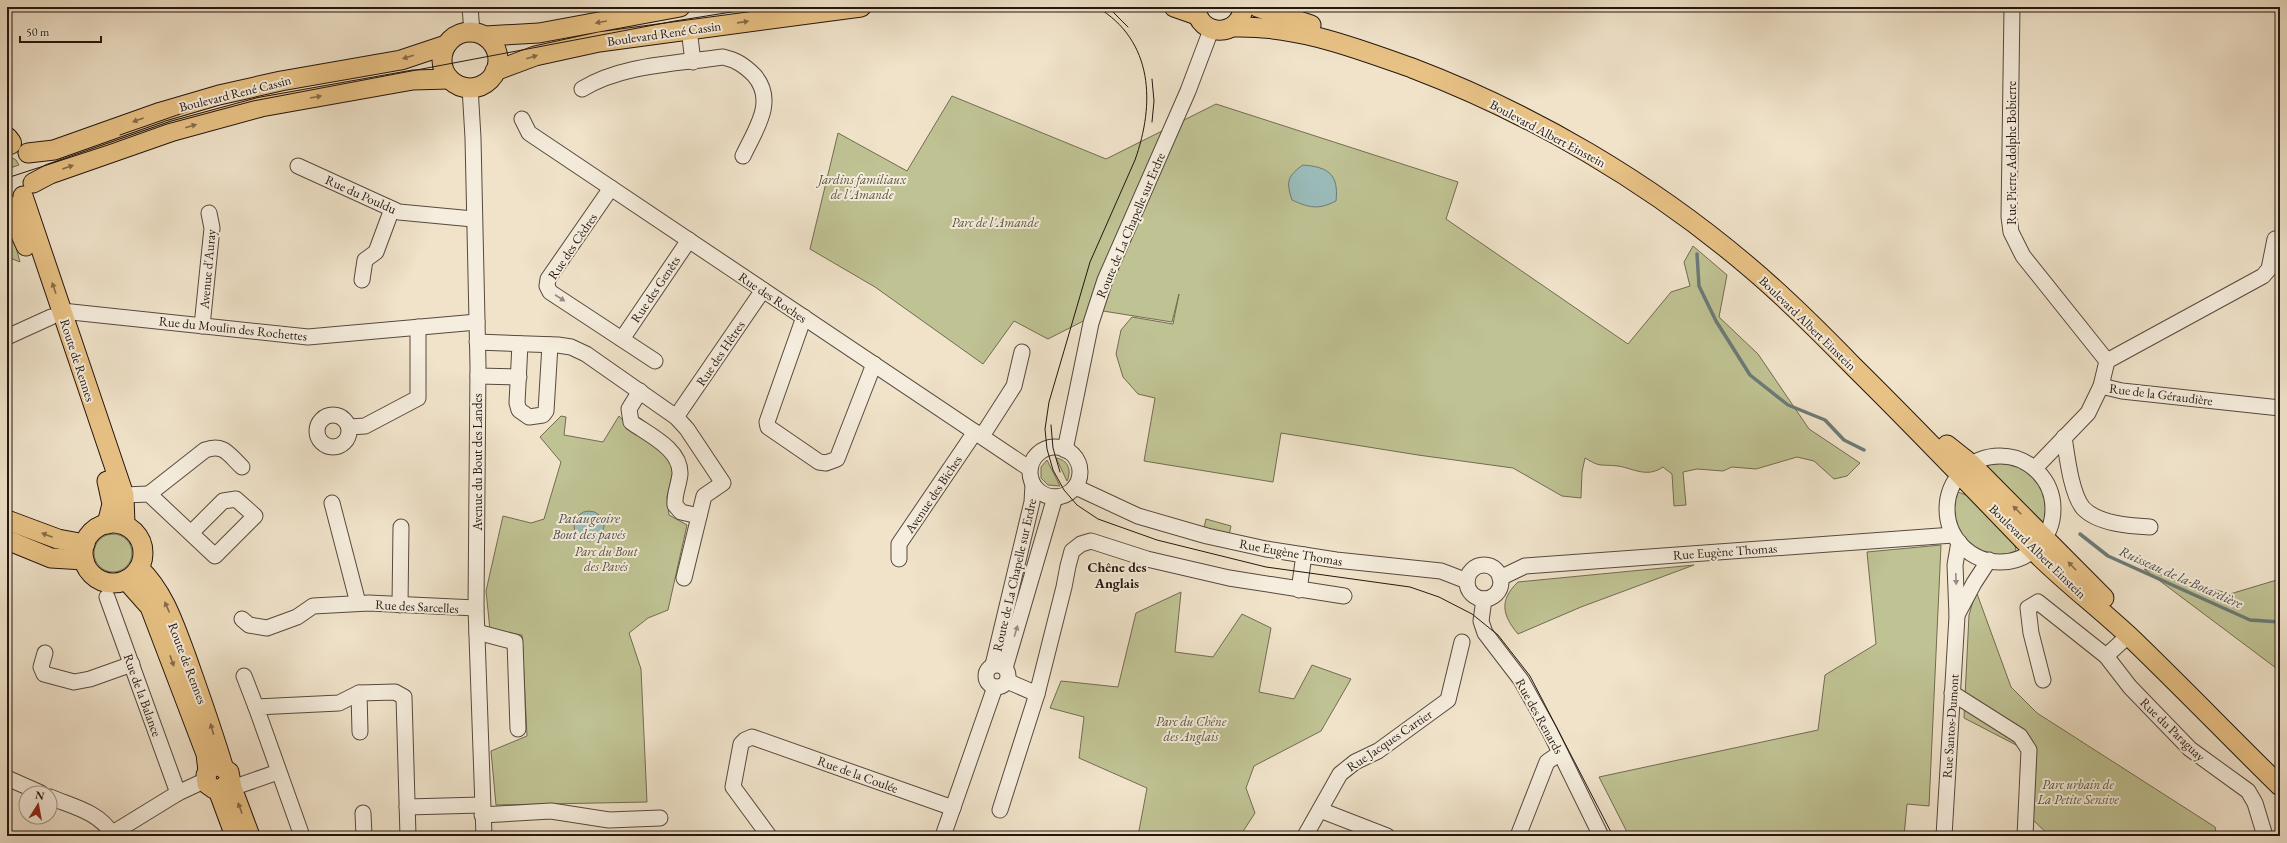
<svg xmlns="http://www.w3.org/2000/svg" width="2287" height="843" font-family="'EB Garamond',serif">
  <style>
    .green { fill: #bfc293; stroke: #726c51 }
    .water { fill: #9bbdbc; stroke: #6b7a77 }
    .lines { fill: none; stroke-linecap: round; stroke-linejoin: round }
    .stream { stroke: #6b7a77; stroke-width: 3.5 }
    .minor-casing { stroke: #57493e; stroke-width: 17 }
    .major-casing { stroke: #24160f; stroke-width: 21 }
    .highway-casing { stroke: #24160f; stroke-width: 24 }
    .minor { stroke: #f5eddd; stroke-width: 15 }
    .major { stroke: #e8c285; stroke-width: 19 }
    .highway { stroke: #e8c285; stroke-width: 22 }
    .tram { stroke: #24160f; stroke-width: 1 }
    .oneway { fill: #866c4a }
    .oneway2 { fill: #978c80 }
    .labels { text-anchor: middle; stroke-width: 4; stroke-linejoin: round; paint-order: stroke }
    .street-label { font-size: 13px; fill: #24160f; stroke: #f5eddd }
    .park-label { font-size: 13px; font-style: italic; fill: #5a523d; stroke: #f5eddd }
    .water-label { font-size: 14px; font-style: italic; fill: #4e504c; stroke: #f5eddd }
    .neighbourhood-label { font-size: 14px; font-weight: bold; fill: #24160f; stroke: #f5eddd }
  </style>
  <rect width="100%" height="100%" fill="#f0e3ca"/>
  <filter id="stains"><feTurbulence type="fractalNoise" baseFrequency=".005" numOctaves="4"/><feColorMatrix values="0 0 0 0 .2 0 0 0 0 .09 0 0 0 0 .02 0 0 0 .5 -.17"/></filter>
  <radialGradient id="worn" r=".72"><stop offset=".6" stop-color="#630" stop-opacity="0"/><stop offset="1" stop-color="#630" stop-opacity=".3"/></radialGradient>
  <g class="green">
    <path d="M 952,96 L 1106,159 L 1216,104 L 1458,182 L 1446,219 L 1628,344 L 1671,292 L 1690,286 L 1684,262 L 1693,246 L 1727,275 L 1719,317 L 1758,354 L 1809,429 L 1860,463 L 1847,476 L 1834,479 L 1814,461 L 1797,457 L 1756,469 L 1732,467 L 1723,471 L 1697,469 L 1683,472 L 1686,505 L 1674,506 L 1672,474 L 1663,467 C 1647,478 1635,469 1618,466 C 1601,464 1601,468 1585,458 L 1582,472 L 1581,498 L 1562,496 L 1513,468 L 1418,455 L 1281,433 L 1273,482 L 1144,461 L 1155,398 L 1138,394 L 1123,377 L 1116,354 L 1121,330 L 1132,317 L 1173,324 L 1179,294 L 1172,322 L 1103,311 L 1048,339 L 1014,321 L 983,364 L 875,287 L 810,249 L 838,133 L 907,171 Z"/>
    <polygon points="7,155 16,160 19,165 7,169"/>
    <polygon points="7,236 13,236 20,262 10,258 7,251"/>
    <polygon points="561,416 566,417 564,435 603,442 619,416 633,431 662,450 674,467 667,497 669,515 687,525 668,610 648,618 629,633 641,669 647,802 496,805 491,751 527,736 522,635 490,630 486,591 503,516 531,523 544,519 561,462 540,437"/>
    <path d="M 1056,458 C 1068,460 1072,470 1067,481 Z"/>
    <polygon points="1047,460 1060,486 1048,485 1041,478 1041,467"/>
    <path d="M 2006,463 C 2030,467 2050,481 2049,508 C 2049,514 2048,521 2044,526 L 1985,467 L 1990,464 Z"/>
    <path d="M 1958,492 L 1966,495 L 2015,545 L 2016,551 C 1985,568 1955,540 1954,509 C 1953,503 1954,496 1958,492 Z"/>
    <polygon points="1206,519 1231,526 1229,535 1204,528"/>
    <circle cx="113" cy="553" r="19"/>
    <polygon points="1941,545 1929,806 1907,804 1904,836 1629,836 1599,777 1818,730 1825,675 1876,644 1867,552"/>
    <path d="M 1694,565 L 1581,607 L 1518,634 C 1502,615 1499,600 1518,582 Z"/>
    <polygon points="2144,569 2230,594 2280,579 2280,671"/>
    <polygon points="1976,591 2011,687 2037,713 2215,827 2217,836 2050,836 2033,820 2036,763 2020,747 1964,718 1969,615"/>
    <polygon points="1181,592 1175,652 1213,657 1242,614 1271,628 1259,692 1294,699 1312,665 1351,679 1321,731 1254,766 1246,788 1255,813 1240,836 1138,836 1147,788 1079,758 1084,717 1050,708 1061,681 1118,687 1136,613"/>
  </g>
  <g class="water">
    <path d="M 1303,165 C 1328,167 1339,174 1336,201 C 1318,210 1310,208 1292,200 C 1286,182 1287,176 1303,165 Z"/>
    <circle cx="589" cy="526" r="15"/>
  </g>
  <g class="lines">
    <g class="stream">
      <polyline points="1697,254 1699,286 1716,321 1750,375 1788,405 1825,420 1844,440 1864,450"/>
      <polyline points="2080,534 2108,556 2250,620 2280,622"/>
    </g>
    <g class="minor-casing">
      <g id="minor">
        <polyline points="470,7 472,32"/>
        <polyline points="2012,7 2009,217 2011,232 2023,256 2107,361 2101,386 2088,413 2035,468"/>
        <polyline points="689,29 693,62"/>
        <polyline points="470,87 473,138 478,366 476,608 484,836"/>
        <path d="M 582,89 C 623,64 676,64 723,57 C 736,60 744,65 754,75 C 777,101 755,130 743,156"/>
        <polyline points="522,119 529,133 1030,469"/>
        <polyline points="298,166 399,212 473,219"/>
        <polyline points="611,188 548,279 547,286 550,292 655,361"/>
        <polyline points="362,280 365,260 376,252 392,209"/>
        <polyline points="62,311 308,337 477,322"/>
        <polyline points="804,317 767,422 768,427 819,462 826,463 837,459 874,364"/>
        <polyline points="202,326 212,228 209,213"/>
        <polyline points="7,337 51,317"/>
        <polyline points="622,339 689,240"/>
        <polyline points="477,342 558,345 571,347 586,354 676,417 687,429 723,483 704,496 684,578"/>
        <polyline points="520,344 517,403 519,410 529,417 543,415 546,411 550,345"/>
        <polyline points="2107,361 2263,276 2269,269 2275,239"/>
        <polyline points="478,376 519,377"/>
        <polyline points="2101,386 2122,391 2280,408"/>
        <path d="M 640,391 L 629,409 L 631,422 C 649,435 681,449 680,474 C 679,485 674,494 675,505 L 681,512 L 699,516"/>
        <circle cx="333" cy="431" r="16"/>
        <polyline points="676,417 763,290"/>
        <polyline points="350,427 365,426 418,398 418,327"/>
        <polyline points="982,436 1014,386 1022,352"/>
        <path d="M 2064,437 C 2067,456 2071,493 2083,508 C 2098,524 2131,526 2150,527"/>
        <circle cx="1055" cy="472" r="25"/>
        <polyline points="1065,450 1091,323 1105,280 1188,91 1211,30"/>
        <circle cx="2000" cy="509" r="53"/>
        <polyline points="1074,488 1080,489 1138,516 1207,536 1266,549 1336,560 1441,571 1467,581"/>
        <path d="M 149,494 L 205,450 C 224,443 229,455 242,467"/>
        <polyline points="124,495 149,494 215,556 255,516 236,499 223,501 192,532"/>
        <polyline points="332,503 358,603"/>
        <polyline points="899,559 899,544 975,432"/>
        <circle cx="1484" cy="582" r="17"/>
        <polyline points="1500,578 1525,566 1953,535"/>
        <polyline points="1299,590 1304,555"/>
        <polyline points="107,597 178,793"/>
        <polyline points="1484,599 1481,621 1485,633 1521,680 1550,732 1601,836"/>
        <polyline points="400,605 401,527"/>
        <polyline points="1957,615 1974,583 1989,560"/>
        <polyline points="242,619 249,625 267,628 297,617 313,606 369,603 476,608"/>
        <polyline points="477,632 515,642 518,729"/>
        <polyline points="45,653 41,667 44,674 74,682 90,679 132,664"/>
        <polyline points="2106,656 2128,636"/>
        <circle cx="997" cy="676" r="11"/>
        <polyline points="993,665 1032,502 1033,485"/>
        <polyline points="1005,668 1055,497"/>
        <polyline points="244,676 256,707"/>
        <polyline points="2043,680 2031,633 2028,608 2038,602 2106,656 2130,687 2190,749 2248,791 2255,803 2265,836"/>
        <polyline points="1007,681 1037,694"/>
        <polyline points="359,693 360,732"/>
        <polyline points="1952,693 2020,736 2029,750 2025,836"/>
        <polyline points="7,778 41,793"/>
        <polyline points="232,788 278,772"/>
        <path d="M 50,797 C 71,806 100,812 112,834"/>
        <polyline points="407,807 481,805"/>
        <polyline points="1000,810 1037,694 1064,587 1068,566 1072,551 1081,544 1091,541 1147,559 1229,578 1344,596"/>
        <polyline points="1320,810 1387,836"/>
        <polyline points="363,813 364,836"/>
        <polyline points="482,815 551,811 609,820 660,818"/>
        <polyline points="108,836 178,793 206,780"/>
        <polyline points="302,836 256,707 339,703 359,693 395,692 404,697 408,836"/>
        <polyline points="769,836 733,787 741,744 745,740 752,737 953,808"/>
        <polyline points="943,836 995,687"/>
        <polyline points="1305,836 1340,774 1355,762 1378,751 1448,700 1462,642"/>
        <polyline points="1518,836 1547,762 1560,753"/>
        <polyline points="1944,836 1957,616 1955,565 1959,542"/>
      </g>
    </g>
    <g class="major-casing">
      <g id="major">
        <polyline points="1174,7 1197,15"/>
        <path d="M 1196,7 C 1198,38 1241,38 1243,7"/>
        <polyline points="1257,7 1311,25"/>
        <path d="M 1232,27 C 1296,25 1353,47 1412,68 C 1533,114 1649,182 1748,266 C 1785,297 1820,332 1854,367 C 1914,426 1972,487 2030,547 C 2061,579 2097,606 2129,636 C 2180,685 2229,736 2280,786"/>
        <circle cx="470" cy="60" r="28"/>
        <polyline points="485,36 539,33 680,7"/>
        <polyline points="495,71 535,56 599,42 861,7"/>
        <polyline points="28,153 54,150 161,112 219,95 281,81 401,60 446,45"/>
        <polyline points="33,183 50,174 173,131 261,107 413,80 449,79"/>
        <polyline points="23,196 124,495 125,525"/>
        <polyline points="7,204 26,246"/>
        <polyline points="1947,445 1971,464 2104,598"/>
        <polyline points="7,520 58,539 85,544"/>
        <circle cx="113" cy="553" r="30"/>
        <polyline points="107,524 112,504 107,481"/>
        <polyline points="7,540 51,558 84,560"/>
        <path d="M 139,568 C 164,592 174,624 186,656 C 199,693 212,729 223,766"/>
        <polyline points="126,580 150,607 206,754 208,771"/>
        <polyline points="230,780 222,789 214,789 207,784 206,775 210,768 218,765 229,772 232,788 250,836"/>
        <polyline points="218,790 235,836"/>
      </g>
    </g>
    <g class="highway-casing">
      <polyline id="highway" points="7,139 10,143"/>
    </g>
    <use href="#minor" class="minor"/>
    <use href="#major" class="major"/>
    <use href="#highway" class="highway"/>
    <g class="tram">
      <path d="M 1097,7 C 1154,41 1155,104 1135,160 L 1090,262 L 1049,402 L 1045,429 L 1047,449 L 1053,470 L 1064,490 L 1077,505 L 1098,519 L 1157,540 L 1266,567 L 1410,587 L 1439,597 L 1472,614 L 1498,635 L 1530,676 L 1613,836"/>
      <polyline points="1108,7 1128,27"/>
      <polyline points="1152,122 1154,101 1152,79"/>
      <polyline points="120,135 186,112"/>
      <polyline points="7,178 108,145 167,124 253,101 675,21 763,7"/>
      <polyline points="1051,425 1053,448 1060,472"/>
    </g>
  </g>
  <defs><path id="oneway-solid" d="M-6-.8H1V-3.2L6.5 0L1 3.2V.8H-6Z"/></defs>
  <g class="oneway">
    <use href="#oneway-solid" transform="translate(601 22) rotate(170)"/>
    <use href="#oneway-solid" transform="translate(743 22) rotate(-8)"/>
    <use href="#oneway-solid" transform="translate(408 57) rotate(162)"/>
    <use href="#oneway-solid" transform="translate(532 57) rotate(-17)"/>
    <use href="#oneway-solid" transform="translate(316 97) rotate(-10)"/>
    <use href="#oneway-solid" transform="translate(138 120) rotate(160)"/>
    <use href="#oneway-solid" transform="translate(191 126) rotate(-16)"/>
    <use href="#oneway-solid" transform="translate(68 167) rotate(-19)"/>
    <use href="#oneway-solid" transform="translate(54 288) rotate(-109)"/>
    <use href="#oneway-solid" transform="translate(2017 510) rotate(-135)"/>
    <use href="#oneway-solid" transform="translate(47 535) rotate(-159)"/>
    <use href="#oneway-solid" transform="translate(2072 566) rotate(-134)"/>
    <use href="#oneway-solid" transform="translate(167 607) rotate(-114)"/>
    <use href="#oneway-solid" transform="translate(172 661) rotate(70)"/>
    <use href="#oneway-solid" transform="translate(212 729) rotate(-106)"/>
    <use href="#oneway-solid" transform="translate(240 808) rotate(-110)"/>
  </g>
  <g class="oneway2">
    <use href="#oneway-solid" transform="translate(560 298) rotate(33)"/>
    <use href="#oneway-solid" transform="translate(1956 579) rotate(88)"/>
    <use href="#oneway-solid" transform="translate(1016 631) rotate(-73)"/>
  </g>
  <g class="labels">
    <g class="street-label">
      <text transform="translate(664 33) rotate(-8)" y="5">Boulevard René Cassin</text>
      <text transform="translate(235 93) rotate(-14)" y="5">Boulevard René Cassin</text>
      <text transform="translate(1548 133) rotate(28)" y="5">Boulevard Albert Einstein</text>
      <text transform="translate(2011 153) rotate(-90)" y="5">Rue Pierre Adolphe Bobierre</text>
      <text transform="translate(361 194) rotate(24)" y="5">Rue du Pouldu</text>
      <text transform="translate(1130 225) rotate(-67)" y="5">Route de La Chapelle sur Erdre</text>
      <text transform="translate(572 246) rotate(-56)" y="5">Rue des Cèdres</text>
      <text transform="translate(207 269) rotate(-85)" y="5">Avenue d'Auray</text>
      <text transform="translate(655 289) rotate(-56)" y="5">Rue des Genêts</text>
      <text transform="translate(773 297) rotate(34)" y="5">Rue des Roches</text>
      <text transform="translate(1808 323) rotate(44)" y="5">Boulevard Albert Einstein</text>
      <text transform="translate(233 328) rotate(6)" y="5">Rue du Moulin des Rochettes</text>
      <text transform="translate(720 353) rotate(-56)" y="5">Rue des Hêtres</text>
      <text transform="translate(78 360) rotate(72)" y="5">Route de Rennes</text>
      <text transform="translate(2161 394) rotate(7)" y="5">Rue de la Géraudière</text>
      <text transform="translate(477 462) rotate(-90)" y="5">Avenue du Bout des Landes</text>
      <text transform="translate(933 494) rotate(-56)" y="5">Avenue des Biches</text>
      <text transform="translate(1725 551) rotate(-4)" y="5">Rue Eugène Thomas</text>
      <text transform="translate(2038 551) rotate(44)" y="5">Boulevard Albert Einstein</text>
      <text transform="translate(1291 552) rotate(10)" y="5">Rue Eugène Thomas</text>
      <text transform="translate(1014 575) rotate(-77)" y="5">Route de La Chapelle sur Erdre</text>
      <text transform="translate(417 606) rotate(3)" y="5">Rue des Sarcelles</text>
      <text transform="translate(188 663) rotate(69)" y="5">Route de Rennes</text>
      <text transform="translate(143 695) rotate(70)" y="5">Rue de la Balance</text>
      <text transform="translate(1540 716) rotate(61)" y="5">Rue des Renards</text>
      <text transform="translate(1950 726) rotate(-86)" y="5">Rue Santos-Dumont</text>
      <text transform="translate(2173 729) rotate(44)" y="5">Rue du Paraguay</text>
      <text transform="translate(1389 740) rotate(-34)" y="5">Rue Jacques Cartier</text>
      <text transform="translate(858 774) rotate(20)" y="5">Rue de la Coulée</text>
    </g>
    <g class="park-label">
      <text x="862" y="184">Jardins familiaux<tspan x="862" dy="15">de l'Amande</tspan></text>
      <text x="995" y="227">Parc de l'Amande</text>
      <text x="606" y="556">Parc du Bout<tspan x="606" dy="15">des Pavés</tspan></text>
      <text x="1191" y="726">Parc du Chêne<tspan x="1191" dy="15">des Anglais</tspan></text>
      <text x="2078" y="789">Parc urbain de<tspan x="2078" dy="15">La Petite Sensive</tspan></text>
    </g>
    <g class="water-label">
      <text x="589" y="523">Pataugeoire<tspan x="589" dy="16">Bout des pavés</tspan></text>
      <text transform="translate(2181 577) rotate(24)" y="5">Ruisseau de la Botardière</text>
    </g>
    <g class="neighbourhood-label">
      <text x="1117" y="572">Chêne des<tspan x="1117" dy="16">Anglais</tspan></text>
    </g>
  </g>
  <rect width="2287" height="843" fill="none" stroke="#f0e3ca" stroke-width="24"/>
  <rect x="8" y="8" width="2271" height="827" fill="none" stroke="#24160f" stroke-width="2"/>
  <rect x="12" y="12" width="2263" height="819" fill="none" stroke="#24160f"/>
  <g transform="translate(38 805) rotate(11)"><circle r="19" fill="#f5eddd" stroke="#a1978b"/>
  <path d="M0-3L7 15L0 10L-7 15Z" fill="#8f2418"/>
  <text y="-6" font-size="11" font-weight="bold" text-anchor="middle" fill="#24160f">N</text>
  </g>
  <path d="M20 36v6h81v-6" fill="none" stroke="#24160f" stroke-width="2"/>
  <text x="26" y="36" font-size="12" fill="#24160f" stroke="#f5eddd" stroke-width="3" paint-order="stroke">50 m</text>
  <rect width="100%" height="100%" filter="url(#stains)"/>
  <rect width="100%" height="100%" fill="url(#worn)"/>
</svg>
